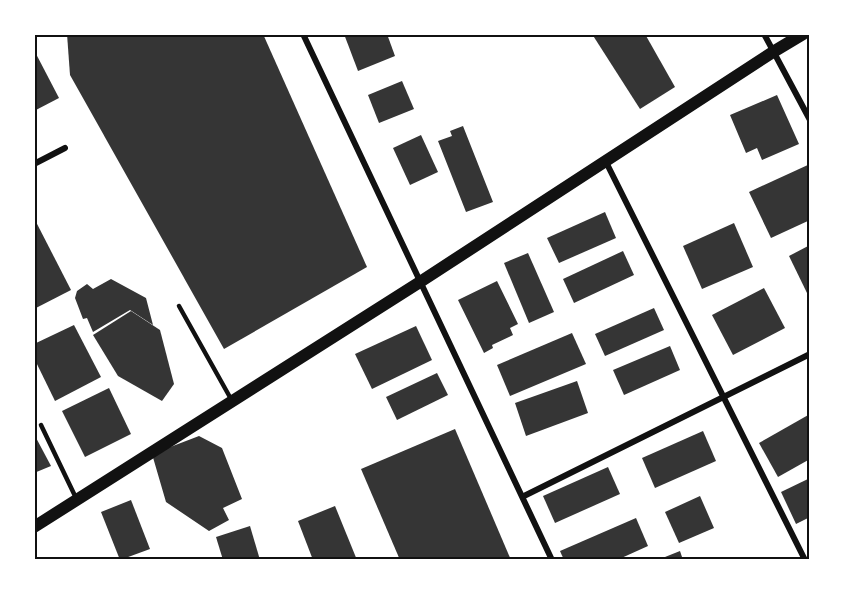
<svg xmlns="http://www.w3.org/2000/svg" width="844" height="594" font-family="Commissioner,sans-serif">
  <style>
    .building { fill: #353535 }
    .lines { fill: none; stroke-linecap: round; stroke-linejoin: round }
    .service { stroke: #111; stroke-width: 4.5 }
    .minor { stroke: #111; stroke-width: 6 }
    .secondary { stroke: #111; stroke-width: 12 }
    .neatline { fill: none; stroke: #111; stroke-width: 2 }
  </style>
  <rect width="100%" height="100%" fill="#fff"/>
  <g class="building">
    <polygon points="67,34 263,34 367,267 224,349 70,75"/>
    <polygon points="344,34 387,34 395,56 358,71"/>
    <polygon points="592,34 645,34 675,87 640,109"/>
    <polygon points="34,50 59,98 34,111"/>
    <polygon points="402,81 414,109 379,123 368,95"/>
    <polygon points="777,95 799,144 762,160 757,148 746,153 730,115"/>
    <polygon points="463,126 493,202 466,212 438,141 452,136 450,131"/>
    <polygon points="421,135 438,172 410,185 393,148"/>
    <polygon points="810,164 810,220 771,238 749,192"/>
    <polygon points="605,212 616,238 559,263 547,238"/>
    <polygon points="34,218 71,290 34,309"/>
    <polygon points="734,223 753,267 702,289 683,246"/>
    <polygon points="810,245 810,292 807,293 789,256"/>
    <polygon points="623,251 634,275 574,303 563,279"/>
    <polygon points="528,253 554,312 529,323 504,263"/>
    <polygon points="111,279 146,298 153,325 130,310 93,332 87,318 83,319 75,298 77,291 87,284 93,289"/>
    <polygon points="497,281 518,324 510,328 513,335 492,345 493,348 484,353 458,300"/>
    <polygon points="764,288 785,328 733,355 712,315"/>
    <polygon points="654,308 664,330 605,356 595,334"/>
    <polygon points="131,311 160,330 174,384 162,401 118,376 93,335"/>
    <polygon points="74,325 101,377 55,401 34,358 34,344"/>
    <polygon points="416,326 432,360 372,389 355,354"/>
    <polygon points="572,333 586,364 510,396 497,365"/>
    <polygon points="670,346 680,370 624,395 613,370"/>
    <polygon points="437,373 448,395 397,420 386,397"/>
    <polygon points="577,381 588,413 526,436 515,403"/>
    <polygon points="109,388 131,434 85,457 62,411"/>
    <polygon points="810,414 810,459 778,477 759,443"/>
    <polygon points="455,429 511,560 400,560 361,469"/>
    <polygon points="703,431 716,461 655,488 642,458"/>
    <polygon points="34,434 51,466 34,473"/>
    <polygon points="199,436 222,448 242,499 223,508 229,520 209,531 166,502 152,454"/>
    <polygon points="608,467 620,494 555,523 543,496"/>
    <polygon points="810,478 810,517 796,524 781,492"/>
    <polygon points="700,496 714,528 679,543 665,512"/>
    <polygon points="131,500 150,549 120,560 101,512"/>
    <polygon points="335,506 357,560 313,560 298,521"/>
    <polygon points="636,518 648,546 617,560 564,560 560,551"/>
    <polygon points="250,526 260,560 223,560 216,537"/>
    <polygon points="680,551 683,560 660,560 660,559"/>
  </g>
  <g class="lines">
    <g class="service">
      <polyline points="179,306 231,399"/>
      <polyline points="41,425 76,498"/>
    </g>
    <g class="minor">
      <polyline points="303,34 552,560"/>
      <polyline points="764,34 810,120"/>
      <polyline points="606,162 805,560"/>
      <polyline points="34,164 65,148"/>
      <polyline points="524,496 810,354"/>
    </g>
    <polyline class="secondary" points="34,527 420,282 773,52 803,34"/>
  </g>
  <rect width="844" height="594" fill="none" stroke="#ffffff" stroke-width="72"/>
  <rect x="36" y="36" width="772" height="522" class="neatline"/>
</svg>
